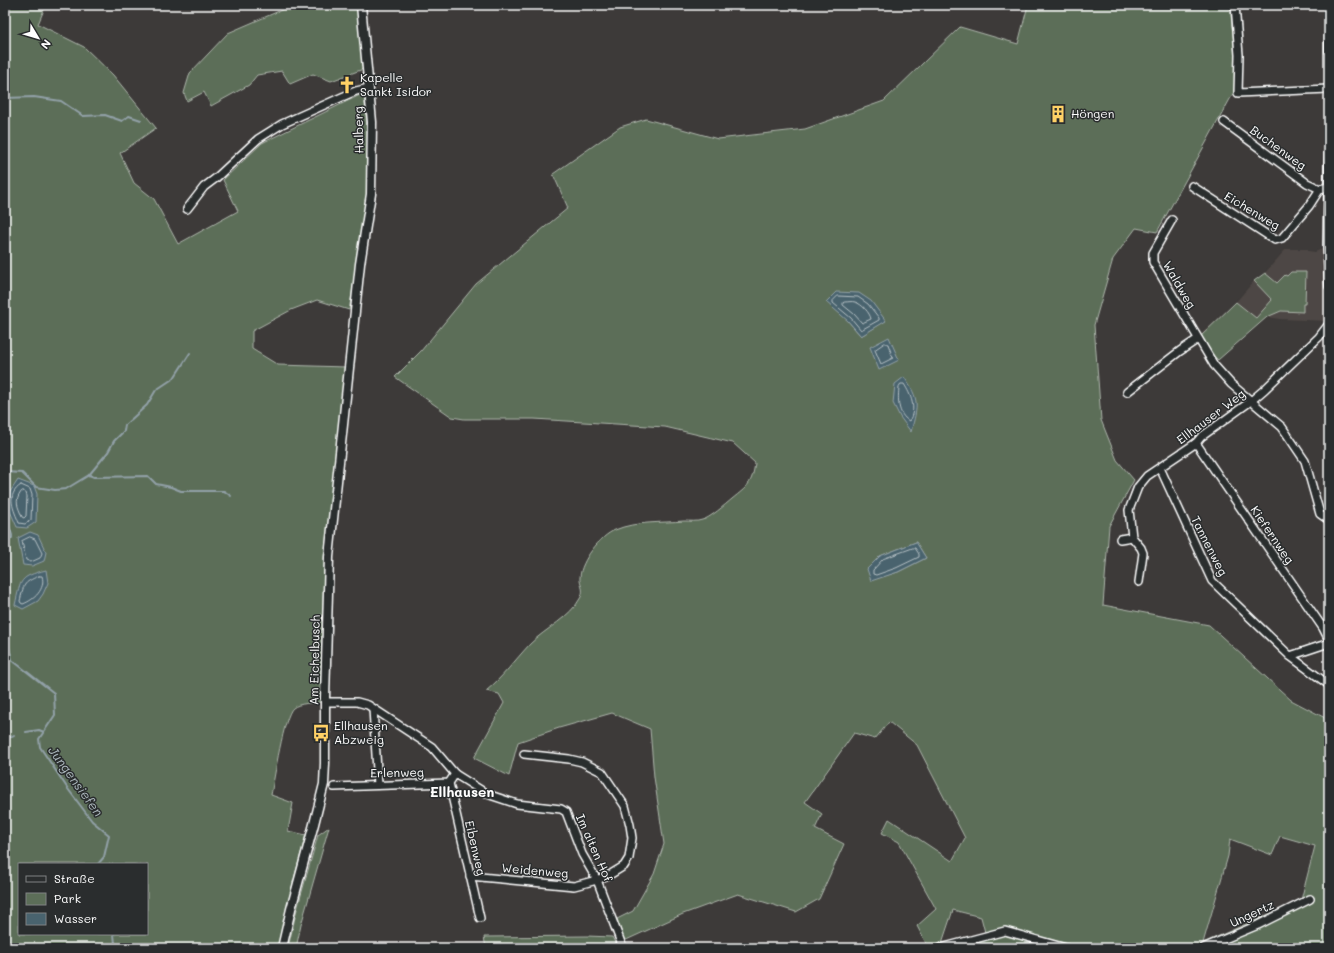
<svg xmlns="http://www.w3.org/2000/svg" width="1334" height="953" font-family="Mali,sans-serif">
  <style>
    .built { fill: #4e4744 }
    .green { fill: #5c6e58; stroke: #aeb6ac; fill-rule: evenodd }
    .water { fill: #49636e; stroke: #92a1a8 }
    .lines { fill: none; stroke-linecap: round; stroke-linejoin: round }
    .shore { stroke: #b6c1c5; stroke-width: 1 }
    .stream { stroke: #92a1a8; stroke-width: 2 }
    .minor-casing { stroke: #fff; stroke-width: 10 }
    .tertiary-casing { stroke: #fff; stroke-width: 11 }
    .minor { stroke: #2a2d2e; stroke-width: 7 }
    .tertiary { stroke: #2a2d2e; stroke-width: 8 }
    .labels { text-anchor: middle; stroke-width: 3; stroke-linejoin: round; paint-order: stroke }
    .poi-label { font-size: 12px; fill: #fff; stroke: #2a2d2e; text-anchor: start }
    .street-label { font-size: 12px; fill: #fff; stroke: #2a2d2e }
    .water-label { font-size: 13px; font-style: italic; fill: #adb9be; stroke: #2a2d2e }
    .quarter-label { font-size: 14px; font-weight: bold; fill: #fff; stroke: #2a2d2e }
  </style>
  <rect width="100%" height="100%" fill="#3d3a39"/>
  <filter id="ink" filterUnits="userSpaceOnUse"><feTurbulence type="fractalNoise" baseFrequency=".025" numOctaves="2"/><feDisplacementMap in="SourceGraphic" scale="8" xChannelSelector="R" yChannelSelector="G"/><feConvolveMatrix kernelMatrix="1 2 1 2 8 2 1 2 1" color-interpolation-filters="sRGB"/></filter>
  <g filter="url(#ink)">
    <polygon class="built" points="1327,247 1329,286 1329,321 1280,319 1267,317 1218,360 1199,336 1236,302 1254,281 1265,273 1286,249 1308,249 1308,251 1315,252"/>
    <g class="green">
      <path d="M 5,5 L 46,5 L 38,24 L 84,47 L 113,75 L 156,128 L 120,153 L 134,183 L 154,199 L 178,244 L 238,211 L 223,180 L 262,143 L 364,93 C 367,126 370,162 367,195 C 363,233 356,272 349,310 L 317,300 L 291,310 L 252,331 L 252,349 L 278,365 L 346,367 L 325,556 L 321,702 C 313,703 299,703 293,708 C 284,715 274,780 271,795 L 293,803 L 288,831 L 306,835 L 295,875 L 279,948 L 30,948 L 26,944 L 5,948 ZM 19,864 L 147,864 L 147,934 L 19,934 Z"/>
      <polygon points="293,5 358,5 366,68 331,81 313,74 290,84 282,71 257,75 249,85 211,106 204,92 187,101 184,93 190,73 228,33"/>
      <path d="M 1028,5 L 1230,5 L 1237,73 L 1235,90 L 1157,232 L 1136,228 L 1113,259 L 1094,325 L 1101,420 L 1117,460 L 1134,480 L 1109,526 L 1103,605 L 1209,625 L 1291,700 L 1329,720 L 1329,948 L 960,948 L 987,940 L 981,917 L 953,910 L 942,943 L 928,947 L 917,926 L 936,909 L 899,842 L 882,833 L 889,819 L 952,861 L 965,838 L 917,745 L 889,722 L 875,739 L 854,733 L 805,802 L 822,814 L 815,829 L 844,844 L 819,899 L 796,912 L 738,894 L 683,914 L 624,941 L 617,919 L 633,911 L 654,874 L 664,844 L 654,777 L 650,729 L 612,713 L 559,728 L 518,742 L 509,776 L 474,758 L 504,703 L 499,694 L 486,691 C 503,677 515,660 530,644 C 546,628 570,618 581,597 C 585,588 579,585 580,577 C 581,561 600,536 615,530 C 636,521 662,523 684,521 C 690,521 697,522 702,520 C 709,519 726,504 732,499 C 748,486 752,484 755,463 L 733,443 L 665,427 L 534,419 L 464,419 L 452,417 L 395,377 L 421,351 L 476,284 L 568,208 L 553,174 L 620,127 L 646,119 L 718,139 L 805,129 L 884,101 L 960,27 L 1018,44 ZM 848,321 L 885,321 L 861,336 ZM 916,542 L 926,558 L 898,572 L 871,580 L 880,556 ZM 1280,836 L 1315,846 L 1301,900 L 1203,943 L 1228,856 L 1230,839 L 1272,855 Z"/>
      <polygon points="1291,272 1306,272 1305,304 1303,304 1303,312 1281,311 1267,317 1218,360 1198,339 1236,302 1256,318 1272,300 1254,281 1265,273 1277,283 1285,275 1287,276"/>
      <polygon points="329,827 301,925 296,948 288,948 296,913 318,835"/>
      <polygon points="587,936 612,937 618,948 486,948 484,937"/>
    </g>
    <g class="water">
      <polygon points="836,292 859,293 871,301 886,321 861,336 848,321 826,302"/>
      <polygon points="889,337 899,360 879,370 870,347"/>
      <path d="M 904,377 C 920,400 918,405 911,432 L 900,417 L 893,403 L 895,384 Z"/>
      <polygon points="18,480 34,486 37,494 36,522 27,528 17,527 6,502 10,492"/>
      <polygon points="30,532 38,535 46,552 44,561 32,566 23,565 18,538"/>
      <polygon points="916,542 926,558 898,572 871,581 867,569 880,556"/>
      <path d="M 46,570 L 48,583 L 43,594 L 38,601 L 23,609 L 15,605 C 21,579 19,577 46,570 Z"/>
    </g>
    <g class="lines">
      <g class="shore">
        <polygon points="838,296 858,297 868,304 879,318 879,320 861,330 851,318 833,303 833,301"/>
        <path d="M 845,302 C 848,302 852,301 855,302 C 862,304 870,313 871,319 L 862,323 L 854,314 L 843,305 L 843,303 Z"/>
        <polygon points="885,343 888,344 893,358 881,364 875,350"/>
        <path d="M 901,384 L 904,384 C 911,395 917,409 909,421 C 897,414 898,399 899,387 Z"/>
        <path d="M 21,485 L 30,489 L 32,495 L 31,520 L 25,524 L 19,523 C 14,510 5,495 21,485 Z"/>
        <path d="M 23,491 L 26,493 L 27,496 L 26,516 L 24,518 L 22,517 C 18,506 14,502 21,492 Z"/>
        <polygon points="30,537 35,539 42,553 40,558 31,562 26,560 22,541"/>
        <polygon points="913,548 915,548 919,554 919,557 896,568 876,575 873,574 873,570 883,559"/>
        <path d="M 39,576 L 42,576 C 46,589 34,600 23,604 L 21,603 L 20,601 C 24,585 22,583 39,576 Z"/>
      </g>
      <g class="stream">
        <polyline points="5,98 34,97 61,101 83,116 105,115 122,121 129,116 141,120"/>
        <polyline points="5,472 22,473 36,487 55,490 66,489 89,475 108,452 114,441 124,431 125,425 147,405 156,390 174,378 190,353"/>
        <polyline points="89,475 94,477 148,476 156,484 171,487 181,491 224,491 231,496"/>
        <polyline points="1129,500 1134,486 1142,476"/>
        <polyline points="5,514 12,535 12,538 5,543"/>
        <polyline points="5,631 12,660 54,693 55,715 39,739 40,747 68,789 92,821 109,835 104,857 98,864"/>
        <polyline points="26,732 39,730 44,732"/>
        <polyline points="5,740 14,735"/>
        <polyline points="114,934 115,944 123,948"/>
      </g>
      <g class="minor-casing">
        <g id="minor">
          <polyline points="1235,5 1239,55 1238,93 1329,89"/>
          <polyline points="1329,5 1329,51"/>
          <polyline points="1224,122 1307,183 1320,189"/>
          <polyline points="1329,140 1327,247 1329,286"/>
          <polyline points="1192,186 1275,240 1282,238 1309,206 1320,189 1328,187"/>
          <polyline points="187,209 204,187 216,178 258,139 282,124 342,97 356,91 369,88"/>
          <polyline points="1172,220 1153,253 1153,262 1214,365 1231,384 1282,427 1305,461 1320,514 1327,519 1329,520"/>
          <polyline points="1127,392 1180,351 1198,339"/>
          <polyline points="1196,443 1323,628 1329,640"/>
          <polyline points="1160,468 1212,581 1290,656 1329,643"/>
          <polyline points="1120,539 1132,537"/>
          <polyline points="1139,582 1143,553 1141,548 1132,537 1129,510 1138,487 1147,476 1196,443 1201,437 1251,401 1265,389 1319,337 1329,324"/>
          <polyline points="1290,656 1329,685"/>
          <polyline points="325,702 357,702 368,705 432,747 455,774 487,794 517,804 561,809 566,812 582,854 597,880 623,948"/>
          <polyline points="373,709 378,785"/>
          <polyline points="449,783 480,918"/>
          <polyline points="334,787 449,783 455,774"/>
          <polyline points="470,876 574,886 597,880 611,874 624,866 629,858 632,838 630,825 625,806 602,772 582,762 569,759 524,754"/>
          <polyline points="941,948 1005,931 1066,948"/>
          <polyline points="1203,948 1258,925 1310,899"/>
        </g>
      </g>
      <g class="tertiary-casing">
        <polyline id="tertiary" points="282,948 291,909 314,824 324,784 325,763 325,698 329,557 360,264 371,194 372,122 361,5"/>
      </g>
      <use href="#minor" class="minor"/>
      <use href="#tertiary" class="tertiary"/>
    </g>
  </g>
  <defs>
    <g id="church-bare" transform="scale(1.38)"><path d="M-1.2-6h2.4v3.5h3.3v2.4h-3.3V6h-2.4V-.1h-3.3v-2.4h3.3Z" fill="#ffd166" stroke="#2a2d2e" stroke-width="2.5" paint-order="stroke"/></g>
    <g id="building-bare" transform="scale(1.38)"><path d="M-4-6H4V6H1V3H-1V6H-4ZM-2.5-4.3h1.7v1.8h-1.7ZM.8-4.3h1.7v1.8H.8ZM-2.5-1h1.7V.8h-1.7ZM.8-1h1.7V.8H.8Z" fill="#ffd166" stroke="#2a2d2e" stroke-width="2.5" paint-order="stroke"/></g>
    <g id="bus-bare" transform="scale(1.38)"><path d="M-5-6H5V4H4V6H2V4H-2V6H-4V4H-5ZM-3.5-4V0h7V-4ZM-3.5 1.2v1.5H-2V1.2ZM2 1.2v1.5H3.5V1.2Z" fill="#ffd166" stroke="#2a2d2e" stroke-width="2.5" paint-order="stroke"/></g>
  </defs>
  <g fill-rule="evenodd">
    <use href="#church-bare" x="347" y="85"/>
    <use href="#building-bare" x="1058" y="114"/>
    <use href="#bus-bare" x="321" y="733"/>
  </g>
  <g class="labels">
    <g class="poi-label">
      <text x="360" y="82">Kapelle<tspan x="360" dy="14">Sankt Isidor</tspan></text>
      <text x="1071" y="118">Höngen</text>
      <text x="334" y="730">Ellhausen<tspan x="334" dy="14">Abzweig</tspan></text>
    </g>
    <g class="street-label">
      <text transform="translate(359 130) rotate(-91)" y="4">Halberg</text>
      <text transform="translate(1278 148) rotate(36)" y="4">Buchenweg</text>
      <text transform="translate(1252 211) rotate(31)" y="4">Eichenweg</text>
      <text transform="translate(1179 285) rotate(60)" y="4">Waldweg</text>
      <text transform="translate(1211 417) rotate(-37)" y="4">Ellhauser Weg</text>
      <text transform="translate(1272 535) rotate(56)" y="4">Kiefernweg</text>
      <text transform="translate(1209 546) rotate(63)" y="4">Tannenweg</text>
      <text transform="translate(315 660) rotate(-89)" y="4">Am Eichelbusch</text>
      <text transform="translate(397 773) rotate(-1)" y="4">Erlenweg</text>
      <text transform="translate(475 848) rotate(77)" y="4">Eibenweg</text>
      <text transform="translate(594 848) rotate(66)" y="4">Im alten Hof</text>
      <text transform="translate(535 871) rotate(5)" y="4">Weidenweg</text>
      <text transform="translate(1252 914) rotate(-25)" y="4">Ungertz</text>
    </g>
    <g class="water-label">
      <text transform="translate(76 781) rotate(54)" y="5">Jungensiefen</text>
    </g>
    <g class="quarter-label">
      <text x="462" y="797">Ellhausen</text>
    </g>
  </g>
  <rect width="1334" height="953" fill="none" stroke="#2a2d2e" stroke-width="20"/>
  <rect x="10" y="10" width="1314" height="933" fill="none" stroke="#fff" stroke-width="1.5" filter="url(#ink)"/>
  <rect x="18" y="863" width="130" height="72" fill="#2a2d2e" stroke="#7f8182"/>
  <rect x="26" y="876" width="20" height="6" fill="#2a2d2e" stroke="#7f8182"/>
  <text x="54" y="883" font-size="12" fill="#ffffff">Straße</text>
  <rect x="26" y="893" width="20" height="12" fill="#5c6e58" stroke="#7f8182"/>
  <text x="54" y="903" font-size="12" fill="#ffffff">Park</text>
  <rect x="26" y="913" width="20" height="12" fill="#49636e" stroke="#7f8182"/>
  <text x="54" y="923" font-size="12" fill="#ffffff">Wasser</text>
  <g transform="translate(38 38) rotate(128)" stroke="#2a2d2e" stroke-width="3" paint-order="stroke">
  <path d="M0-3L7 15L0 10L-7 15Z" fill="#ffffff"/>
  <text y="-6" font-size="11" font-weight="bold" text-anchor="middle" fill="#ffffff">N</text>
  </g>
</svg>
